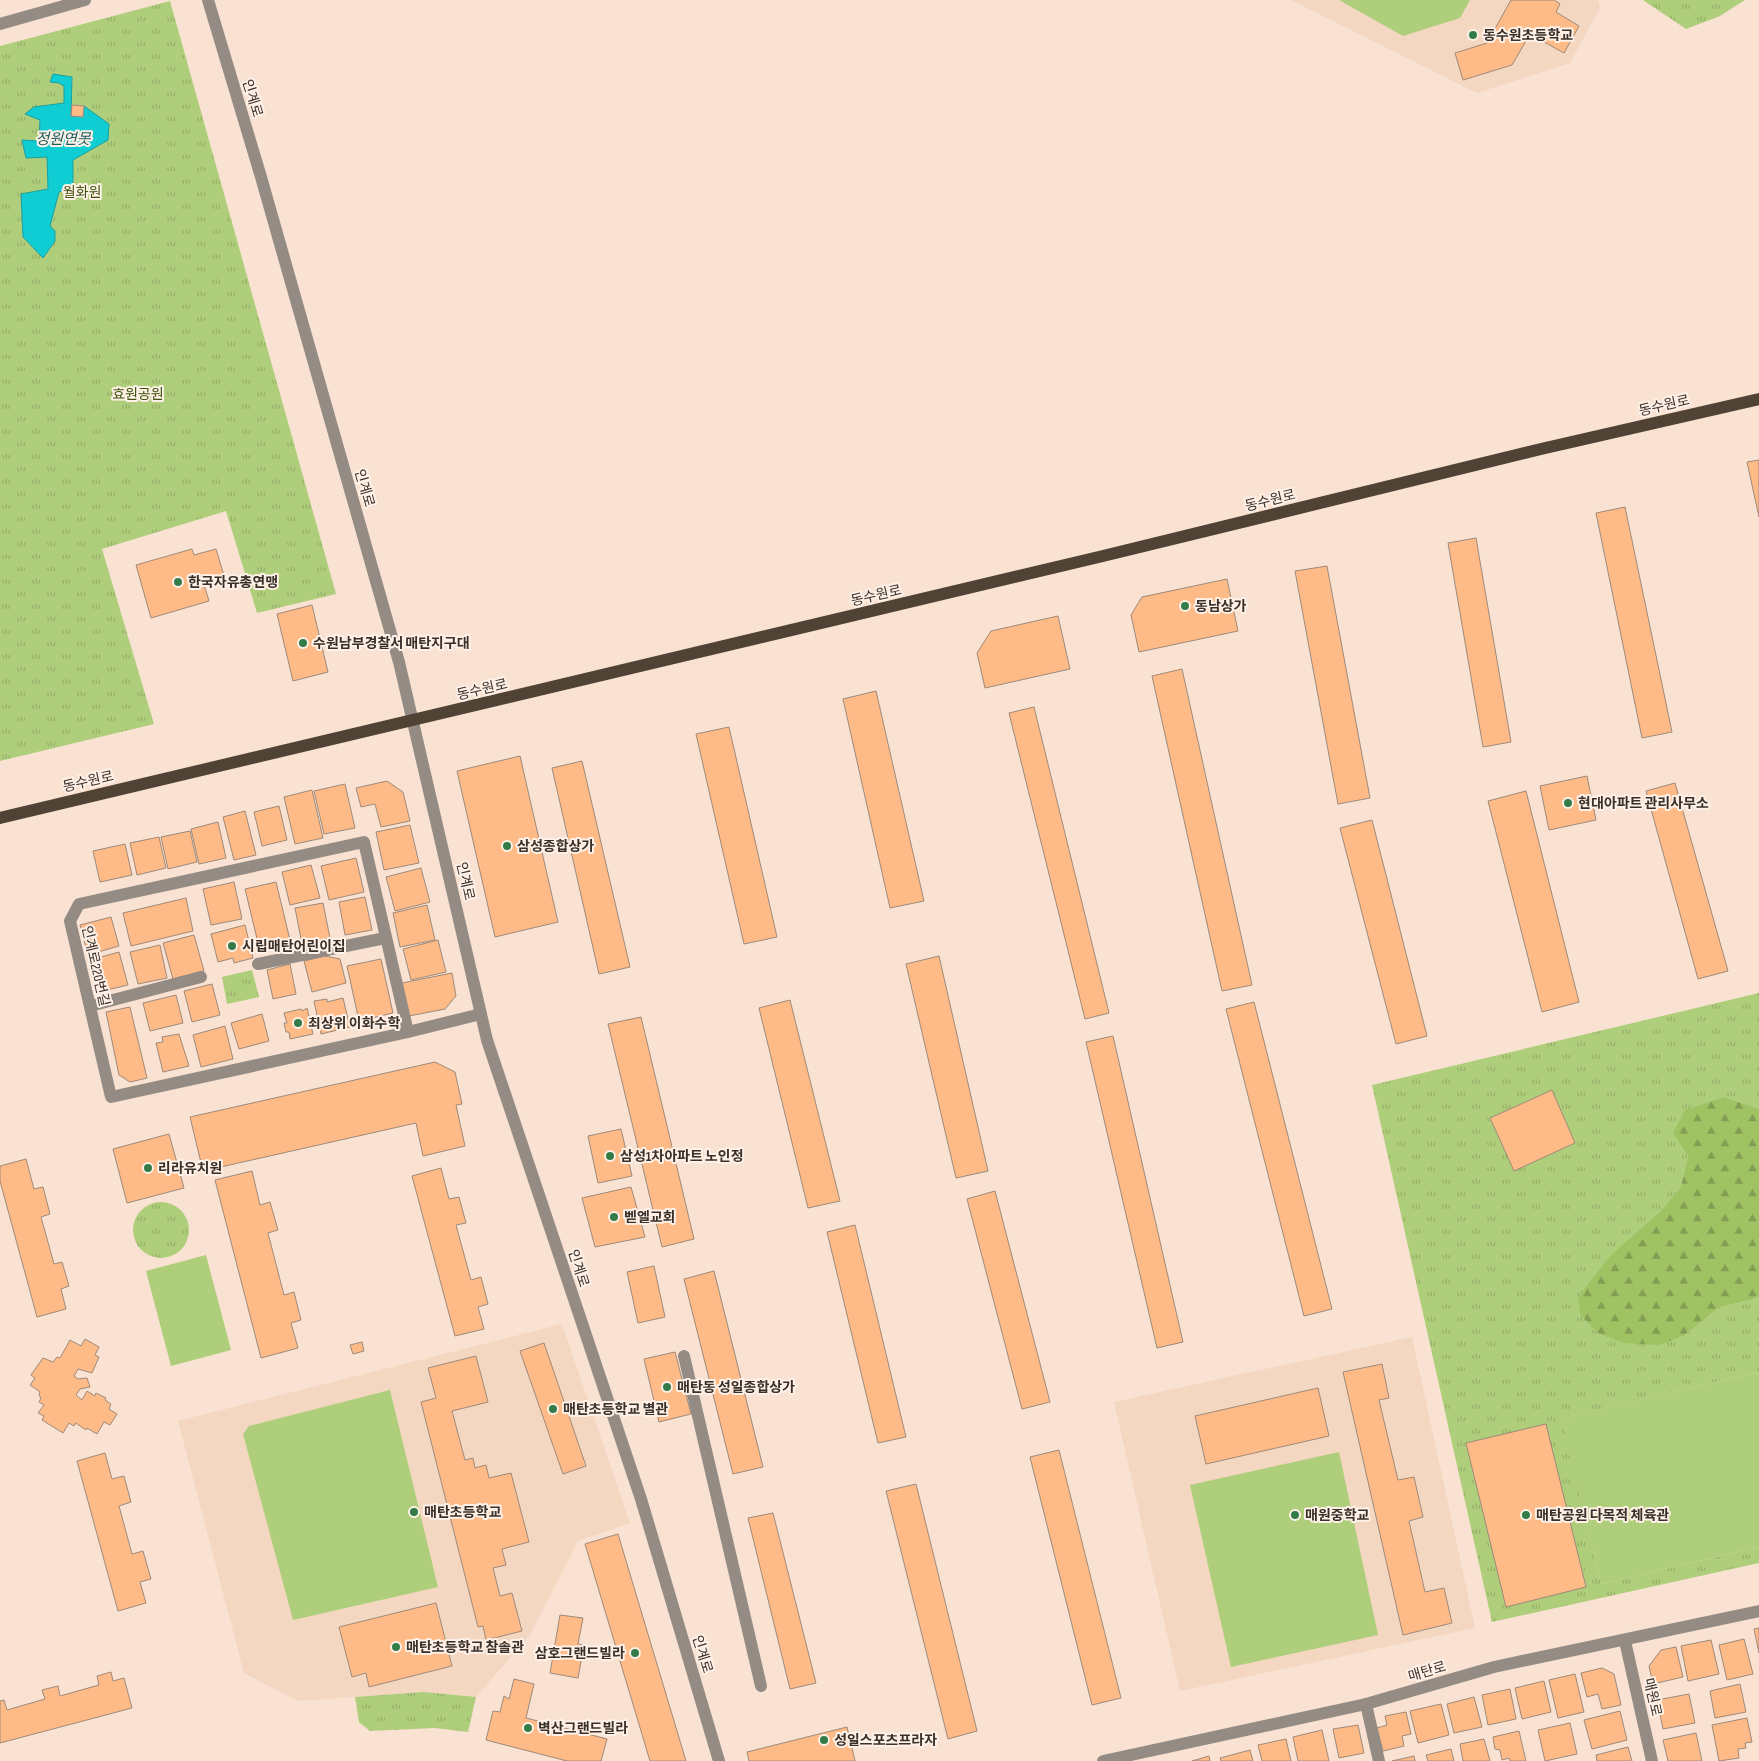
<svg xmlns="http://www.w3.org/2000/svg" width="1759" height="1761" font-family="'Sofia Sans Condensed','Noto Sans KR',sans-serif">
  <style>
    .built { fill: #f4d7c1 }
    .grass { fill: url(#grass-tufts) }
    .forest { fill: url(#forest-firs) }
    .garden { fill: #aece7b }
    .water { fill: #10cdd4; stroke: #1c9ea1 }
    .building { fill: #ffbb87; stroke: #9e897a }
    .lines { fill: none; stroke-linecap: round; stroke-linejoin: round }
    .minor { stroke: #948c84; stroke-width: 12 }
    .major { stroke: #504335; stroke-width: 12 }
    .poi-dot { fill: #337c4a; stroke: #fff1e7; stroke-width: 2 }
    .labels { text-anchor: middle; stroke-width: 4; stroke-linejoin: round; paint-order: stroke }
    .poi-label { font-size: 14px; font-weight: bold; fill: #39302a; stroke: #fff1e7; text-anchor: start }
    .street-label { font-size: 14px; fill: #39302a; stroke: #fff1e7 }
    .park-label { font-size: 14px; fill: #3e530e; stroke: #fff1e7 }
    .water-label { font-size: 15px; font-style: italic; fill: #1c5d5f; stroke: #fff1e7 }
  </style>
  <defs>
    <pattern id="grass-tufts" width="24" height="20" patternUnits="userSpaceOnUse" patternTransform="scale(1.25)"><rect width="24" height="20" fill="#aece7b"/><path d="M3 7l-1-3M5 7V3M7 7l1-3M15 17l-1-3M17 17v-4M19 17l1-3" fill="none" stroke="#96b16a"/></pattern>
    <pattern id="forest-firs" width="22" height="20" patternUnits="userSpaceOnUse" patternTransform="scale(1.25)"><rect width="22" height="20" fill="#9fc263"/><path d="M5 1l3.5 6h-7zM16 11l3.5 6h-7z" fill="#839e52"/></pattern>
  </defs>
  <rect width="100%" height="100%" fill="#f9e2d1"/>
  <g class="built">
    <polygon points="1291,0 1598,0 1600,8 1570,63 1477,93"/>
    <polygon points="562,1324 630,1523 578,1541 530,1635 476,1697 424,1692 298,1701 244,1673 178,1421"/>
    <polygon points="1412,1337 1475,1628 1180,1691 1114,1402"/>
  </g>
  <g class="grass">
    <polygon points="1643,0 1745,0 1720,16 1686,29"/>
    <polygon points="170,1 336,594 257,613 226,511 102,549 154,724 0,761 0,46"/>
    <polygon points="252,970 259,997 227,1004 222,977"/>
    <polygon points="1759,993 1759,1109 1725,1097 1674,1133 1688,1156 1681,1186 1660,1212 1685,1335 1720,1307 1755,1299 1759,1294 1759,1372 1562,1418 1601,1584 1759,1547 1759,1563 1492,1622 1372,1085"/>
    <circle cx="161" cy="1230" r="28"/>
    <polygon points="424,1692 476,1697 468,1732 435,1728 370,1731 359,1722 355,1697"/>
  </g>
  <polygon class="forest" points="1725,1097 1759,1109 1759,1294 1755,1299 1720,1307 1685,1335 1659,1345 1624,1343 1598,1333 1580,1314 1578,1297 1611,1255 1660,1212 1681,1186 1688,1156 1673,1133 1685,1110"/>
  <g class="garden">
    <polygon points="1339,0 1470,0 1460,18 1403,36"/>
    <polygon points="206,1255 231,1350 171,1366 146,1271"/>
    <polygon points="1759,1372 1759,1547 1601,1584 1561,1418"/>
    <polygon points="390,1390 438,1587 293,1620 243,1434 249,1426"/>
    <polygon points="1339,1452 1378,1635 1231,1667 1190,1485"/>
  </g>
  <polygon class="water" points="53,74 72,77 71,116 83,116 84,106 109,124 108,140 73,160 73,188 59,192 50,226 55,231 55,241 43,258 23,237 21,194 48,189 47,157 26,158 22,140 39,141 40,120 25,114 34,107 64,103 64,86 59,83 50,82"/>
  <g class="building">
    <polygon points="1511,0 1554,0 1560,4 1556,12 1579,26 1564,53 1530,34 1512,65 1463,80 1455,53 1487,43"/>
    <polygon points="72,105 84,106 83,117 71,116"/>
    <polygon points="1759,460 1759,517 1747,462"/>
    <polygon points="1625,507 1672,732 1642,738 1596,513"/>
    <polygon points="1476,538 1511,742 1483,747 1448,543"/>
    <polygon points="192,549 194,555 216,549 225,579 204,585 209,601 151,618 136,565"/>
    <polygon points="1327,566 1370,798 1338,804 1295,571"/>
    <polygon points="1227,579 1238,631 1139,652 1131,615 1142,597"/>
    <polygon points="312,605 328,672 293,681 277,614"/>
    <polygon points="1058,616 1070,669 985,688 977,653 991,631"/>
    <polygon points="1182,669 1252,985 1222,991 1152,676"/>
    <polygon points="876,691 924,901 890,908 843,699"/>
    <polygon points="1034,707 1109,1013 1085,1019 1009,713"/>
    <polygon points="729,727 777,937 744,944 696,734"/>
    <polygon points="520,756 558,922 495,937 457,771"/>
    <polygon points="582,761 630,967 599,974 552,768"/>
    <polygon points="1587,776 1596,820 1549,830 1540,786"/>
    <polygon points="387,781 403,792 410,821 381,827 375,804 361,807 356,788"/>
    <polygon points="1675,783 1728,971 1698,979 1646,791"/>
    <polygon points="345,784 355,828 324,834 314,791"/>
    <polygon points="312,790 323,838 295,844 284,797"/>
    <polygon points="1526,791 1579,1002 1542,1012 1488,801"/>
    <polygon points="279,806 287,840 262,846 254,812"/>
    <polygon points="245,811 256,855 234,860 223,817"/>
    <polygon points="1372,820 1427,1036 1396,1044 1340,828"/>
    <polygon points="218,822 226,858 199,864 191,829"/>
    <polygon points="410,825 419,863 384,870 376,832"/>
    <polygon points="190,831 197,862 168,869 161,837"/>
    <polygon points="159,837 166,868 137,875 130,843"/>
    <polygon points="125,844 132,875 100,882 93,851"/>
    <polygon points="356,858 364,892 329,900 321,866"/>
    <polygon points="311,865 320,898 290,905 282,872"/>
    <polygon points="421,868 430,902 395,911 386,877"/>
    <polygon points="234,882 242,919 211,925 203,889"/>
    <polygon points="276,882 291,944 260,951 245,889"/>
    <polygon points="365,897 372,930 345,935 339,902"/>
    <polygon points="186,898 193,931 131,946 123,913"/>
    <polygon points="323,903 330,938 302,944 295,908"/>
    <polygon points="427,905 435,940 400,947 393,913"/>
    <polygon points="111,917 119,946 88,955 80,925"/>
    <polygon points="245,925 253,958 234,963 233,958 218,962 211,934"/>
    <polygon points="194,935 204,971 173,979 163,943"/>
    <polygon points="438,940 446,972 411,980 403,949"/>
    <polygon points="160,945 167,978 138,984 130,952"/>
    <polygon points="119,952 128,985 98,992 90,960"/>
    <polygon points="325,956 340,959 346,983 312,992 304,961"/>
    <polygon points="939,956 988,1171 956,1178 906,964"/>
    <polygon points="381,959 393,1013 359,1021 347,966"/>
    <polygon points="290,964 296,994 273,999 267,970"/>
    <polygon points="452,973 456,996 445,1009 409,1016 402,983"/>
    <polygon points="212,984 220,1015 192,1022 184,991"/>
    <polygon points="176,995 183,1023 150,1031 143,1003"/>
    <polygon points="343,998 350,1027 321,1034 314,1001 327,999 327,1002"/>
    <polygon points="790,1000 840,1201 808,1208 759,1008"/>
    <polygon points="1254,1002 1332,1309 1304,1316 1226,1009"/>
    <polygon points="130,1007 147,1078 130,1082 119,1075 106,1012"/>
    <polygon points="307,1008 313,1034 290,1039 289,1032 286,1032 284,1023 287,1023 284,1013 301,1009 302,1011"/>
    <polygon points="262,1014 269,1041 239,1049 231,1023"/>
    <polygon points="641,1017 694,1239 662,1247 608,1024"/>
    <polygon points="225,1026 233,1059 201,1067 193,1035"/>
    <polygon points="179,1034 189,1066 163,1072 156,1043 163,1042 162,1037"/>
    <polygon points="1113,1036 1183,1342 1157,1348 1086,1042"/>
    <polygon points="435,1062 455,1072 462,1104 456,1105 465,1146 423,1156 416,1123 203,1171 190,1117"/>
    <polygon points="1552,1090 1575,1143 1514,1171 1490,1118"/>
    <polygon points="621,1129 632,1176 598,1183 588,1136"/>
    <polygon points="169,1134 184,1188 127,1203 113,1149"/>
    <polygon points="26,1159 34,1189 43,1187 50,1214 41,1217 54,1264 62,1262 69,1286 61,1289 66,1309 37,1317 0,1181 0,1166"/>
    <polygon points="441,1168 449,1199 459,1197 466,1223 456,1225 471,1280 481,1277 488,1304 478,1307 484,1329 455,1336 412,1176"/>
    <polygon points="252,1171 260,1205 270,1202 278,1230 268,1233 284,1295 294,1292 301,1320 291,1323 298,1348 261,1358 215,1180"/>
    <polygon points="631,1187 645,1237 595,1247 582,1198"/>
    <polygon points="995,1191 1050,1402 1022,1409 967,1199"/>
    <polygon points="855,1225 906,1437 878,1443 827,1232"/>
    <polygon points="654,1266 665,1317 638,1323 627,1272"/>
    <polygon points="714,1271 763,1467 733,1474 684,1279"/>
    <polygon points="85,1339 99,1347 95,1355 99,1357 92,1373 78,1369 74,1376 78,1379 87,1378 90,1387 80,1389 76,1395 82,1400 87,1391 95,1396 96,1393 106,1398 105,1400 111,1404 109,1409 117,1414 110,1425 104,1422 97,1434 87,1428 86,1430 76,1423 74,1426 69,1423 63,1433 42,1420 44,1416 38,1413 44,1405 39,1402 41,1398 39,1395 40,1392 30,1385 35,1378 31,1375 43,1358 53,1362 57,1357 60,1358 70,1340 81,1346"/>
    <polygon points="362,1342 364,1351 353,1354 350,1345"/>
    <polygon points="544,1343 586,1466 563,1474 520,1351"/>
    <polygon points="675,1352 691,1414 659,1422 644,1359"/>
    <polygon points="476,1356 488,1402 452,1411 465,1460 473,1458 475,1468 486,1465 489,1478 511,1473 529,1542 502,1549 506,1565 493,1568 500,1596 512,1593 522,1631 486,1640 483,1626 478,1627 421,1402 436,1398 428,1368"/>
    <polygon points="1382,1364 1389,1398 1379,1400 1398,1480 1414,1477 1423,1517 1409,1521 1425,1592 1444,1588 1452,1623 1403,1635 1343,1372"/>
    <polygon points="1318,1388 1329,1436 1206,1464 1195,1416"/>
    <polygon points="1546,1424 1586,1587 1506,1607 1466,1443"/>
    <polygon points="1059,1450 1121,1698 1092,1705 1030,1457"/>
    <polygon points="105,1453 112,1479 124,1476 131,1502 119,1506 132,1554 143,1551 151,1579 140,1582 146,1603 118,1611 77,1461"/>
    <polygon points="916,1484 977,1731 948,1739 886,1491"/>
    <polygon points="773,1513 816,1683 790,1689 748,1518"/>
    <polygon points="618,1534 686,1761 650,1761 585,1544"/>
    <polygon points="436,1603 452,1666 369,1687 366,1673 352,1677 339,1627"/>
    <polygon points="560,1615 583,1618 578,1644 584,1645 578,1678 550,1673"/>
    <polygon points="1759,1628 1759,1653 1754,1629"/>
    <polygon points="1744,1639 1753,1674 1727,1680 1719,1645"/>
    <polygon points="1711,1640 1719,1674 1688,1681 1681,1646"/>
    <polygon points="1676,1647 1683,1677 1653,1684 1649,1666 1661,1650"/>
    <polygon points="1602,1668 1614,1674 1621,1705 1602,1709 1598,1694 1587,1697 1581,1673"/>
    <polygon points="111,1672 113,1681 124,1678 132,1708 0,1743 0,1701 4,1700 7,1710 45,1699 42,1690 58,1686 60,1696 99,1685 97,1676"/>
    <polygon points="1575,1674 1584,1712 1558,1718 1549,1680"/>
    <polygon points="514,1679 534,1684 526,1718 607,1739 601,1761 567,1761 486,1740 493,1711 500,1712 504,1696 509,1699"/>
    <polygon points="1544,1681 1551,1712 1522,1719 1515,1688"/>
    <polygon points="1740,1684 1746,1712 1715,1718 1710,1691"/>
    <polygon points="1510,1689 1516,1719 1488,1725 1482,1695"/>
    <polygon points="1689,1694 1695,1723 1663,1729 1657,1700"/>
    <polygon points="1474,1697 1482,1727 1454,1733 1447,1704"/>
    <polygon points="1441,1704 1449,1735 1418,1743 1410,1711"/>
    <polygon points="1620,1711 1627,1740 1592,1749 1584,1720"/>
    <polygon points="1406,1712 1411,1734 1402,1736 1404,1746 1383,1751 1377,1728 1387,1725 1385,1716"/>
    <polygon points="1747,1718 1752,1742 1745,1743 1746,1748 1738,1749 1739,1758 1719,1761 1712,1725"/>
    <polygon points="1570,1723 1577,1754 1545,1761 1538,1730"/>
    <polygon points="1358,1725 1364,1753 1339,1758 1333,1729"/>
    <polygon points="847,1727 855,1761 749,1761 747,1752"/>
    <polygon points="1322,1730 1329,1761 1298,1761 1293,1737"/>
    <polygon points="1519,1731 1526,1761 1510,1761 1509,1758 1502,1760 1500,1750 1495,1749 1493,1737"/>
    <polygon points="1696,1733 1702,1761 1668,1761 1663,1740"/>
    <polygon points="1286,1739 1291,1761 1262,1761 1258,1745"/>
    <polygon points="1484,1739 1490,1761 1463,1761 1460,1744"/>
    <polygon points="1628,1747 1632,1761 1597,1761 1596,1755"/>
    <polygon points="1451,1749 1454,1761 1428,1761 1426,1755"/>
    <polygon points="1250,1750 1253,1761 1221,1761 1220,1758"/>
    <polygon points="1209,1756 1210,1761 1192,1761"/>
    <polygon points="1414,1756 1415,1761 1392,1761"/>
  </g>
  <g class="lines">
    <g class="minor">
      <polyline points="208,0 261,177 399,662 487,1040 641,1499 719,1761"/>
      <polyline points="0,24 85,0"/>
      <polyline points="258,964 385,938"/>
      <polyline points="90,1006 201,977"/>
      <polyline points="408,1032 364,842 79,904 70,921 111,1097 408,1032 481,1014"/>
      <polyline points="684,1356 761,1686"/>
      <polyline points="1625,1641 1652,1761"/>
      <polyline points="1366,1704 1379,1761"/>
      <polyline points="1103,1761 1366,1704 1494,1667 1759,1611"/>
    </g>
    <polyline class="major" points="0,818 1103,556 1541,449 1759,399"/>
  </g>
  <g class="poi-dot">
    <circle cx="1473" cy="35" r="5"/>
    <circle cx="178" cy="582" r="5"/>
    <circle cx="1185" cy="606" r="5"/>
    <circle cx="303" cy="643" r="5"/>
    <circle cx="1568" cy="803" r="5"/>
    <circle cx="507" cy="846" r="5"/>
    <circle cx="232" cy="946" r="5"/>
    <circle cx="298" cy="1023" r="5"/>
    <circle cx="610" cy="1156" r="5"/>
    <circle cx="148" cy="1168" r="5"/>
    <circle cx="614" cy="1217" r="5"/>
    <circle cx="667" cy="1387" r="5"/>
    <circle cx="553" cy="1409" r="5"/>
    <circle cx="414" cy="1512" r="5"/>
    <circle cx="1295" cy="1515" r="5"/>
    <circle cx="1526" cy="1515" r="5"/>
    <circle cx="396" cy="1647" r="5"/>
    <circle cx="635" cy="1653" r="5"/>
    <circle cx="528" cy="1728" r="5"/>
    <circle cx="824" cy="1740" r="5"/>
  </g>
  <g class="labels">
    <g class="poi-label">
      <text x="1483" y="40">동수원초등학교</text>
      <text x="188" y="587">한국자유총연맹</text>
      <text x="1195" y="611">동남상가</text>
      <text x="313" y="648">수원남부경찰서 매탄지구대</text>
      <text x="1578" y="808">현대아파트 관리사무소</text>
      <text x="517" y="851">삼성종합상가</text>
      <text x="242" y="951">시립매탄어린이집</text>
      <text x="308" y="1028">최상위 이화수학</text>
      <text x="620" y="1161">삼성1차아파트 노인정</text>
      <text x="158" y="1173">리라유치원</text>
      <text x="624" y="1222">벧엘교회</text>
      <text x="677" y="1392">매탄동 성일종합상가</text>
      <text x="563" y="1414">매탄초등학교 별관</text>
      <text x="424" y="1517">매탄초등학교</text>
      <text x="1305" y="1520">매원중학교</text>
      <text x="1536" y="1520">매탄공원 다목적 체육관</text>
      <text x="406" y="1652">매탄초등학교 참솔관</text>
      <text x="625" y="1658" text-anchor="end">삼호그랜드빌라</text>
      <text x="538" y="1733">벽산그랜드빌라</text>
      <text x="834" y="1745">성일스포츠프라자</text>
    </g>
    <g class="street-label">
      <text transform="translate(253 98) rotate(73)" y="5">인계로</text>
      <text transform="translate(1664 405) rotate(-13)" y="5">동수원로</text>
      <text transform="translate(365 488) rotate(74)" y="5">인계로</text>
      <text transform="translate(1270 500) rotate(-14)" y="5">동수원로</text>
      <text transform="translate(876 595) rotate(-13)" y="5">동수원로</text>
      <text transform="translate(482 689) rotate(-13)" y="5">동수원로</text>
      <text transform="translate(88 781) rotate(-13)" y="5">동수원로</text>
      <text transform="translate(466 881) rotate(77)" y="5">인계로</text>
      <text transform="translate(96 966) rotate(77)" y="5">인계로220번길</text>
      <text transform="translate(579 1268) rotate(72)" y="5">인계로</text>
      <text transform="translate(703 1654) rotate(73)" y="5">인계로</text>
      <text transform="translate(1427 1671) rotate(-16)" y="5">매탄로</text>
      <text transform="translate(1653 1697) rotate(77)" y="5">매원로</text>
    </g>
    <g class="park-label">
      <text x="82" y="197">월화원</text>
      <text x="138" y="399">효원공원</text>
    </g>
    <g class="water-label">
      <text x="63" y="144">정원연못</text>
    </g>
  </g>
</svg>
